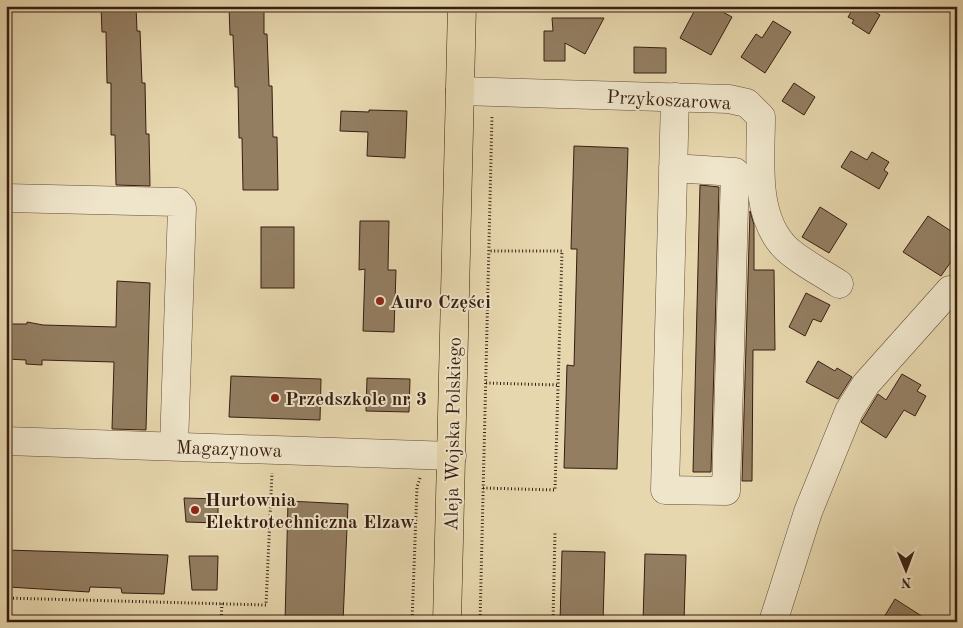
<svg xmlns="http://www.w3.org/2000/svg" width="963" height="628" font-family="'Old Standard TT',serif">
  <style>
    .building { fill: #937e62; stroke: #371d10 }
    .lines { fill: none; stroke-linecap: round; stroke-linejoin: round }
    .minor-casing { stroke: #634c38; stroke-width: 29 }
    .major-casing { stroke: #371d10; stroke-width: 29 }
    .path { stroke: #371d10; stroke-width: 3; stroke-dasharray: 1 2.5; stroke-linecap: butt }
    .minor { stroke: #efe5ca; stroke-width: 28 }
    .major { stroke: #e7d7ae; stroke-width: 28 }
    .poi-dot { fill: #8f2418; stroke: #efe5ca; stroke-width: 2 }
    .labels { text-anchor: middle; stroke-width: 4; stroke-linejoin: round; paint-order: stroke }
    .street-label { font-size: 19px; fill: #371d10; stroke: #efe5ca }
    .poi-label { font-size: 19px; font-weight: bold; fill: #371d10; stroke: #efe5ca; text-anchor: start }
  </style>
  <rect width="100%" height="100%" fill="#e7d7ae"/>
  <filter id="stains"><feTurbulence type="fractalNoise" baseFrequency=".004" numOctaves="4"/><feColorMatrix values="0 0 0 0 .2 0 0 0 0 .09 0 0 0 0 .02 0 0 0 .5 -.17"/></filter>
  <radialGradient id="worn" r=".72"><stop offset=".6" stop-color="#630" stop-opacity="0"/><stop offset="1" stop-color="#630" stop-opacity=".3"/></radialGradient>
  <g class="building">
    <polygon points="101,6 136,6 137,31 140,31 142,83 145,83 146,134 149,134 150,186 116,185 115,135 111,135 111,83 107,83 106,32 102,32"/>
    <polygon points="229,6 264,6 264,34 267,34 269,86 272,86 273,137 277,137 278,190 243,190 242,138 239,138 238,87 235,87 233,35 230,35"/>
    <polygon points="697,6 712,6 732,17 711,55 680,38"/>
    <polygon points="855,6 865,6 880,15 869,34 852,23 854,20 848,17"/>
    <polygon points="552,18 604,18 585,54 565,43 565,61 544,61 544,31 553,31"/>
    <polygon points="773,21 791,32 765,73 741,57 756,34 762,38"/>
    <polygon points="634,47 666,48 666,73 634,73"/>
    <polygon points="794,83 815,97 804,115 782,101"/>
    <polygon points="369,110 407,111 405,158 367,156 368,132 340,131 341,111 369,112"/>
    <polygon points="574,146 628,148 617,469 564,468 567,365 574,366 577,249 571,249"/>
    <polygon points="851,151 867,160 872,152 889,162 884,170 888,173 879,189 841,167"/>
    <polygon points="700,185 719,187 711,472 693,472"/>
    <polygon points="820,207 847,224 829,253 802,237"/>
    <polygon points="750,211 754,225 754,270 774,270 775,350 753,350 752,481 742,481"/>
    <polygon points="928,216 957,235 957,253 941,276 903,252"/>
    <polygon points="360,221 389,221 388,270 396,270 394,332 363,331 365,269 359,270"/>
    <rect x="261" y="227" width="33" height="61"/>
    <polygon points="117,281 150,283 146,430 112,429 114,362 42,360 42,365 26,364 26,360 6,359 6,324 27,324 27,322 43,325 116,327"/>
    <polygon points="806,293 830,305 821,322 813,319 805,336 789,327"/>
    <polygon points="818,361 835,371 837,368 852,377 838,399 806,382"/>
    <polygon points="902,374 921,385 917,391 926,396 915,416 904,410 886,438 861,422 878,394 886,400"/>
    <polygon points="231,376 321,379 320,420 229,417"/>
    <polygon points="367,378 410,379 409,412 366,411"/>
    <polygon points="184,498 218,499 218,523 186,522"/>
    <polygon points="288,501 348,504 343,622 285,622"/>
    <polygon points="6,550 168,555 164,594 122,593 121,588 90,587 89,592 9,587 6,585"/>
    <polygon points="562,551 605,552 603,622 560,622"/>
    <polygon points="645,554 686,555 684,622 643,622"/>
    <polygon points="189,556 218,556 217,590 192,590"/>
    <polygon points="895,599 931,622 881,622"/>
  </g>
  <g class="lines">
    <g class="minor-casing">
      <g id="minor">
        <path d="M 460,91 L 729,99 L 747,103 L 761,117 C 761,158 754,211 782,244 C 792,257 824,274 839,284"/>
        <polyline points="673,168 735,172 726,491 665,490 675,97"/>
        <polyline points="6,198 177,202 182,208 174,446"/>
        <polyline points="6,441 452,456"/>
        <polyline points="773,622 808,512 849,411 866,384 950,290"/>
      </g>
    </g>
    <g class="major-casing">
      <polyline id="major" points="447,622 462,6"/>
    </g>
    <g class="path">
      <polyline points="486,383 558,385"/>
      <polyline points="483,488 555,490 562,251 489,251"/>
      <polyline points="6,598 266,605 272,473"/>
      <polyline points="221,622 222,603"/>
      <polyline points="412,622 417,487 420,478"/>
      <polyline points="480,622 492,116"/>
      <polyline points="553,622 555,532"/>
    </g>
    <use href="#minor" class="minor"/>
    <use href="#major" class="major"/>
  </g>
  <g class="poi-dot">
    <circle cx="380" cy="301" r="5"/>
    <circle cx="275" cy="398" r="5"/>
    <circle cx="195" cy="510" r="5"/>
  </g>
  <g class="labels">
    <g class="street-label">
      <text transform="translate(669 99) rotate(3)" y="7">Przykoszarowa</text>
      <text transform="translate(452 434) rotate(-89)" y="7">Aleja Wojska Polskiego</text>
      <text transform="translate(229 448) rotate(2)" y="7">Magazynowa</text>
    </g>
    <g class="poi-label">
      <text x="390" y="308">Auro Części</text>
      <text x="285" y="405">Przedszkole nr 3</text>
      <text x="205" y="506">Hurtownia<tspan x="205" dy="22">Elektrotechniczna Elzaw</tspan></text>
    </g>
  </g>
  <rect width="963" height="628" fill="none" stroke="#e7d7ae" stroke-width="25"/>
  <rect x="8" y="8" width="948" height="613" fill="none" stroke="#371d10" stroke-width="2.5"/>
  <rect x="12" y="12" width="938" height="603" fill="none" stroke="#371d10"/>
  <g transform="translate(906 570) rotate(179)" stroke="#efe5ca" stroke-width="4" paint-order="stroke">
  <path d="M0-4L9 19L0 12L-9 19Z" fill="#371d10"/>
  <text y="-8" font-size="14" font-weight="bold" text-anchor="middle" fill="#371d10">N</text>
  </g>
  <rect width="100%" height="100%" filter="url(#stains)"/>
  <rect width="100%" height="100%" fill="url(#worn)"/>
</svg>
